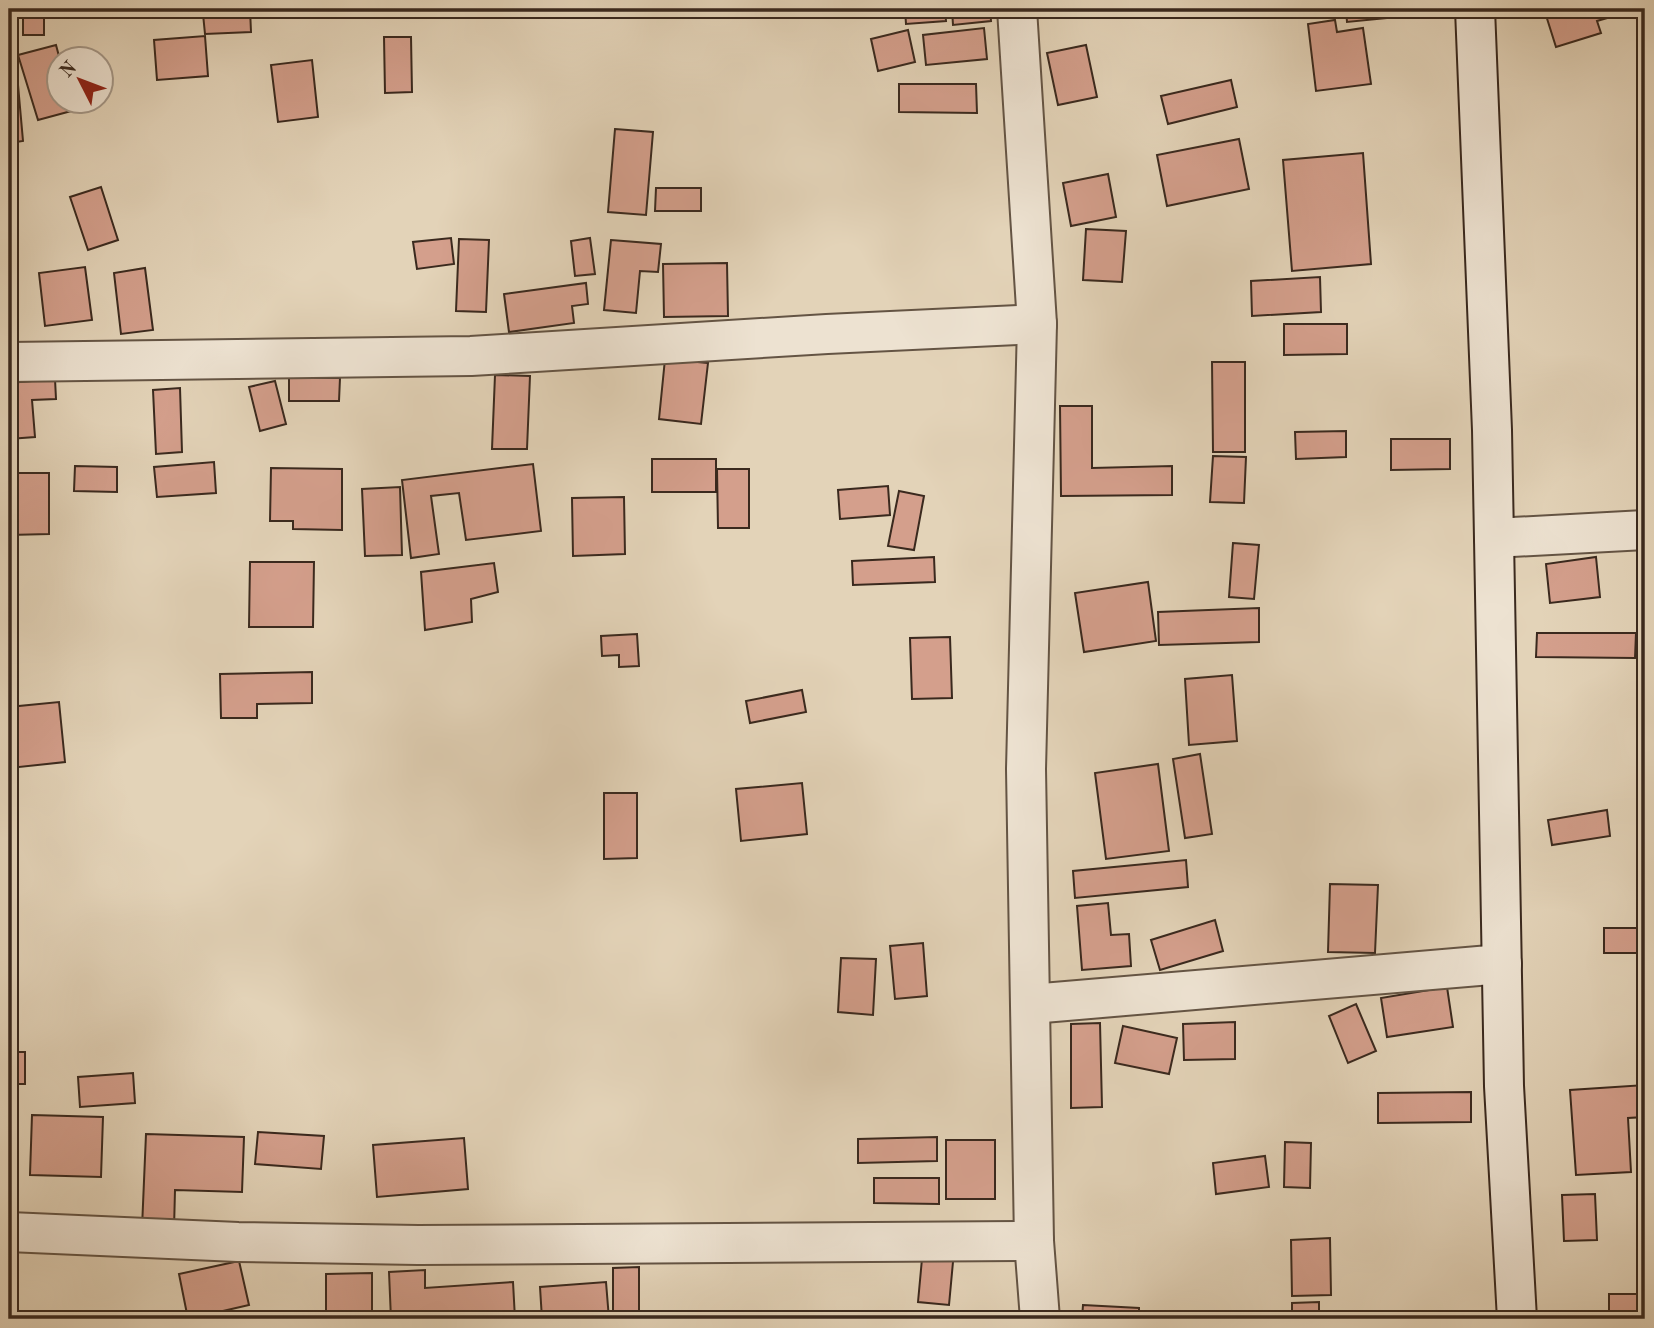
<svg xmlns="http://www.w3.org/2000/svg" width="1654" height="1328" font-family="'Old Standard TT',serif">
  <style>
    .building { fill: #d49f8c; stroke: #3a291e; stroke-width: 2 }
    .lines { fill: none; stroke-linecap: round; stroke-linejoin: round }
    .street-casing { stroke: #645444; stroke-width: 42 }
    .secondary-casing { stroke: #3a291e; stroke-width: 42 }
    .street { stroke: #ede2d1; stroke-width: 38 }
    .secondary { stroke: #ede2d1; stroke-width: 38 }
  </style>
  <rect width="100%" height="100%" fill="#e3d3b8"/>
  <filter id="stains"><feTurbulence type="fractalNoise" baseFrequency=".00286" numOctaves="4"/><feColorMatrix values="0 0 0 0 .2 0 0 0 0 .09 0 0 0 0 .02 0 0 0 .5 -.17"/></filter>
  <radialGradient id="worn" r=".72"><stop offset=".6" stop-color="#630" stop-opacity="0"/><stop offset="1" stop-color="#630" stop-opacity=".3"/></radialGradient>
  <g class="building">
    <rect x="23" y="9" width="21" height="26"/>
    <polygon points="186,9 250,9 251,32 205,34 203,14 186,15"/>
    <polygon points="354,9 381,9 381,13 354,12"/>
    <polygon points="905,9 945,9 946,21 906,24"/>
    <polygon points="952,9 990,9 991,21 953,25"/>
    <polygon points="1346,9 1436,9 1437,13 1347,22"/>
    <polygon points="1544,9 1638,9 1597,21 1601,33 1556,47"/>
    <polygon points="1335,20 1337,32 1363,28 1371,84 1316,91 1308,24"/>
    <polygon points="984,28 987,59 926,65 923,35"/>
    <polygon points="908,30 915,62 878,71 871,39"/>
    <polygon points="205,36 208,76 157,80 154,40"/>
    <polygon points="384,37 411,37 412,92 385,93"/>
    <polygon points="14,40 23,141 9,143 9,41"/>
    <polygon points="56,45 60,60 60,102 73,102 75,110 38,120 18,55"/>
    <polygon points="1086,45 1097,97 1058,105 1047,53"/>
    <polygon points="312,60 318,117 278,122 271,65"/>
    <polygon points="1231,80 1237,107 1168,124 1161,96"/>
    <polygon points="899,84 976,84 977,113 899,112"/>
    <polygon points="615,129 653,132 646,215 608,212"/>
    <polygon points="1239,139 1249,189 1167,206 1157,155"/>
    <polygon points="1363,153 1371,264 1292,271 1283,160"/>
    <polygon points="1108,174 1116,217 1071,226 1063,183"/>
    <polygon points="101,187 118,240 88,250 70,197"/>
    <polygon points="656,188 701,188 701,211 655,211"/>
    <polygon points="1086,229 1126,231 1122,282 1083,280"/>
    <polygon points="451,238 454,264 417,269 413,242"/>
    <polygon points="590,238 595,274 575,276 571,241"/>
    <polygon points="459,239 489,240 486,312 456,311"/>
    <polygon points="611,240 661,244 658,272 640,271 636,313 604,310"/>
    <polygon points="727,263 728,316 664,317 663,264"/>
    <polygon points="85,267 92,320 45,326 39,273"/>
    <polygon points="145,268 153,330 121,334 114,273"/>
    <polygon points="1320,277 1321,312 1252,316 1251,281"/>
    <polygon points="586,283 588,304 572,306 574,323 509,332 504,294"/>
    <polygon points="1284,324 1347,324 1347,354 1284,355"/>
    <polygon points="665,359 708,363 701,424 659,419"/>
    <polygon points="1212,362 1245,362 1245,452 1213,452"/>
    <polygon points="495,375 530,376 527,449 492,449"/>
    <polygon points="289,378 340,378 339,401 289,401"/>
    <polygon points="55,379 56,399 32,400 35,437 9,439 9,383"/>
    <polygon points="275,381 286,424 260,431 249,387"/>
    <polygon points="180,388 182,452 156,454 153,390"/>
    <polygon points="1060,406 1092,406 1092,468 1172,466 1172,495 1061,496"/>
    <polygon points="1346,431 1346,457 1296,459 1295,432"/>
    <polygon points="1391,439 1450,439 1450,469 1391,470"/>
    <polygon points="1213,456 1246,457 1244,503 1210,502"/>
    <rect x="652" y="459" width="64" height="33"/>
    <polygon points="214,462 216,493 157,497 154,467"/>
    <polygon points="533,464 541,531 466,540 459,493 431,496 439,554 411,558 402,480"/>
    <polygon points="75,466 117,467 117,492 74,491"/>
    <polygon points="271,468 342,469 342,530 293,529 293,521 270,521"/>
    <polygon points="717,469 749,469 749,528 718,528"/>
    <polygon points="9,473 49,473 49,534 9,535"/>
    <polygon points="888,486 890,515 840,519 838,490"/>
    <polygon points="400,487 402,555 365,556 362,489"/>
    <polygon points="899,491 924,496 914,550 888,546"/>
    <polygon points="624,497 625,554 573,556 572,498"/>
    <polygon points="1233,543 1259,545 1254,599 1229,597"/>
    <polygon points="934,557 935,582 853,585 852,561"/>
    <polygon points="1596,557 1600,597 1550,603 1546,564"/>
    <polygon points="250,562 314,562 313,627 249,627"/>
    <polygon points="494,563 498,592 471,599 472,622 425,630 421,572"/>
    <polygon points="1148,582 1156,641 1084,652 1075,593"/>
    <polygon points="1259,608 1259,642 1159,645 1158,612"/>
    <polygon points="1537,633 1636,633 1635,658 1536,657"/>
    <polygon points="637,634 639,666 619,667 619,655 602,656 601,636"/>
    <polygon points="950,637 952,698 912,699 910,638"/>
    <polygon points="312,672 312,703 257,704 257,718 221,718 220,674"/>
    <polygon points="1232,675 1237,741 1189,745 1185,679"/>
    <polygon points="802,690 806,712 750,723 746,701"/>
    <polygon points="59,702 65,762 10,768 9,707"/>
    <polygon points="1200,754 1212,834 1185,838 1173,759"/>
    <polygon points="1158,764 1169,851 1106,859 1095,773"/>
    <polygon points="802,783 807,834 741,841 736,789"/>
    <polygon points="604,793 637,793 637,858 604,859"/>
    <polygon points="1607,810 1610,836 1552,845 1548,820"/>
    <polygon points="1186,860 1188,887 1075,898 1073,871"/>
    <polygon points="1330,884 1378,885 1375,953 1328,952"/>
    <polygon points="1108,903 1111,935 1129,934 1131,966 1082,970 1077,906"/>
    <polygon points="1215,920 1223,951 1160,970 1151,940"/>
    <rect x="1604" y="928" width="41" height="25"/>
    <polygon points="923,943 927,996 895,999 890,946"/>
    <polygon points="841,958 876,959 873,1015 838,1012"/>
    <polygon points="1447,987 1453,1027 1387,1037 1381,998"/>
    <polygon points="1356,1004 1376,1051 1348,1063 1329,1016"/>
    <polygon points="1235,1022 1235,1059 1184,1060 1183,1024"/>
    <polygon points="1100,1023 1102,1107 1071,1108 1071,1024"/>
    <polygon points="1123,1026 1177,1038 1169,1074 1115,1063"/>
    <rect x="9" y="1052" width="16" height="32"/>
    <polygon points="133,1073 135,1103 80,1107 78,1077"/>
    <polygon points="1645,1085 1645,1117 1628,1118 1631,1172 1576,1175 1570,1090"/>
    <polygon points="1471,1092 1471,1122 1378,1123 1378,1093"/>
    <polygon points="32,1115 103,1117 101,1177 30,1175"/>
    <polygon points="258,1132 324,1136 321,1169 255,1164"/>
    <polygon points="146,1134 244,1137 242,1192 175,1190 174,1229 142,1228"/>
    <polygon points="937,1137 937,1161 858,1163 858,1139"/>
    <polygon points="464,1138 468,1189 377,1197 373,1145"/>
    <rect x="946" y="1140" width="49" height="59"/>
    <polygon points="1285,1142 1311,1143 1310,1188 1284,1187"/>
    <polygon points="1265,1156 1269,1187 1216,1194 1213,1163"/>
    <polygon points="874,1178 939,1178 939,1204 874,1203"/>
    <polygon points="1595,1194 1597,1240 1564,1241 1562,1195"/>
    <polygon points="1330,1238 1331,1295 1292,1296 1291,1240"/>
    <polygon points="923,1248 954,1251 949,1305 918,1302"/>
    <polygon points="239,1261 249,1305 188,1319 179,1274"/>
    <polygon points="9,1264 12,1319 9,1319"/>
    <polygon points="639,1267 639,1319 613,1319 613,1268"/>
    <polygon points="425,1270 425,1288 513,1282 515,1319 391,1319 389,1272"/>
    <polygon points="372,1273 372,1319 326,1319 326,1274"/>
    <polygon points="606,1282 609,1319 542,1319 540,1287"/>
    <rect x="1609" y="1294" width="36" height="25"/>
    <polygon points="1319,1302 1319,1319 1292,1319 1292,1303"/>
    <polygon points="1083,1305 1139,1308 1139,1319 1082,1319"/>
  </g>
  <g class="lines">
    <g class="street-casing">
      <g id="street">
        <polyline points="1017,9 1037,324 1026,769 1034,1241 1040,1319"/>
        <polyline points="9,362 471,356 827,334 1037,324"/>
        <polyline points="1494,538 1645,530"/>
        <polyline points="1031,1004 1502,964"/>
        <polyline points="9,1232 238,1242 418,1245 1034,1241"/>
      </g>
    </g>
    <g class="secondary-casing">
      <polyline id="secondary" points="1475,9 1492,430 1504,1086 1517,1319"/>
    </g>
    <use href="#street" class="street"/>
    <use href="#secondary" class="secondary"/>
  </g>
  <rect width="1654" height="1328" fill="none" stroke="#e3d3b8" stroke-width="35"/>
  <rect x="10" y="10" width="1633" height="1307" fill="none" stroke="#3a291e" stroke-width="3.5"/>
  <rect x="18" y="18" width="1619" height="1293" fill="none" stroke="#3a291e" stroke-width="2"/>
  <g transform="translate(80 80) rotate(312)"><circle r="33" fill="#ede2d1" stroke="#a59889" stroke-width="2"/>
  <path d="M0-5L12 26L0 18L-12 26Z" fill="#8f2418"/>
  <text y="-10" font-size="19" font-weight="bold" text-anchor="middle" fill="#3a291e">N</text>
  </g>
  <rect width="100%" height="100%" filter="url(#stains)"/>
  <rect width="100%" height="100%" fill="url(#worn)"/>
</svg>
